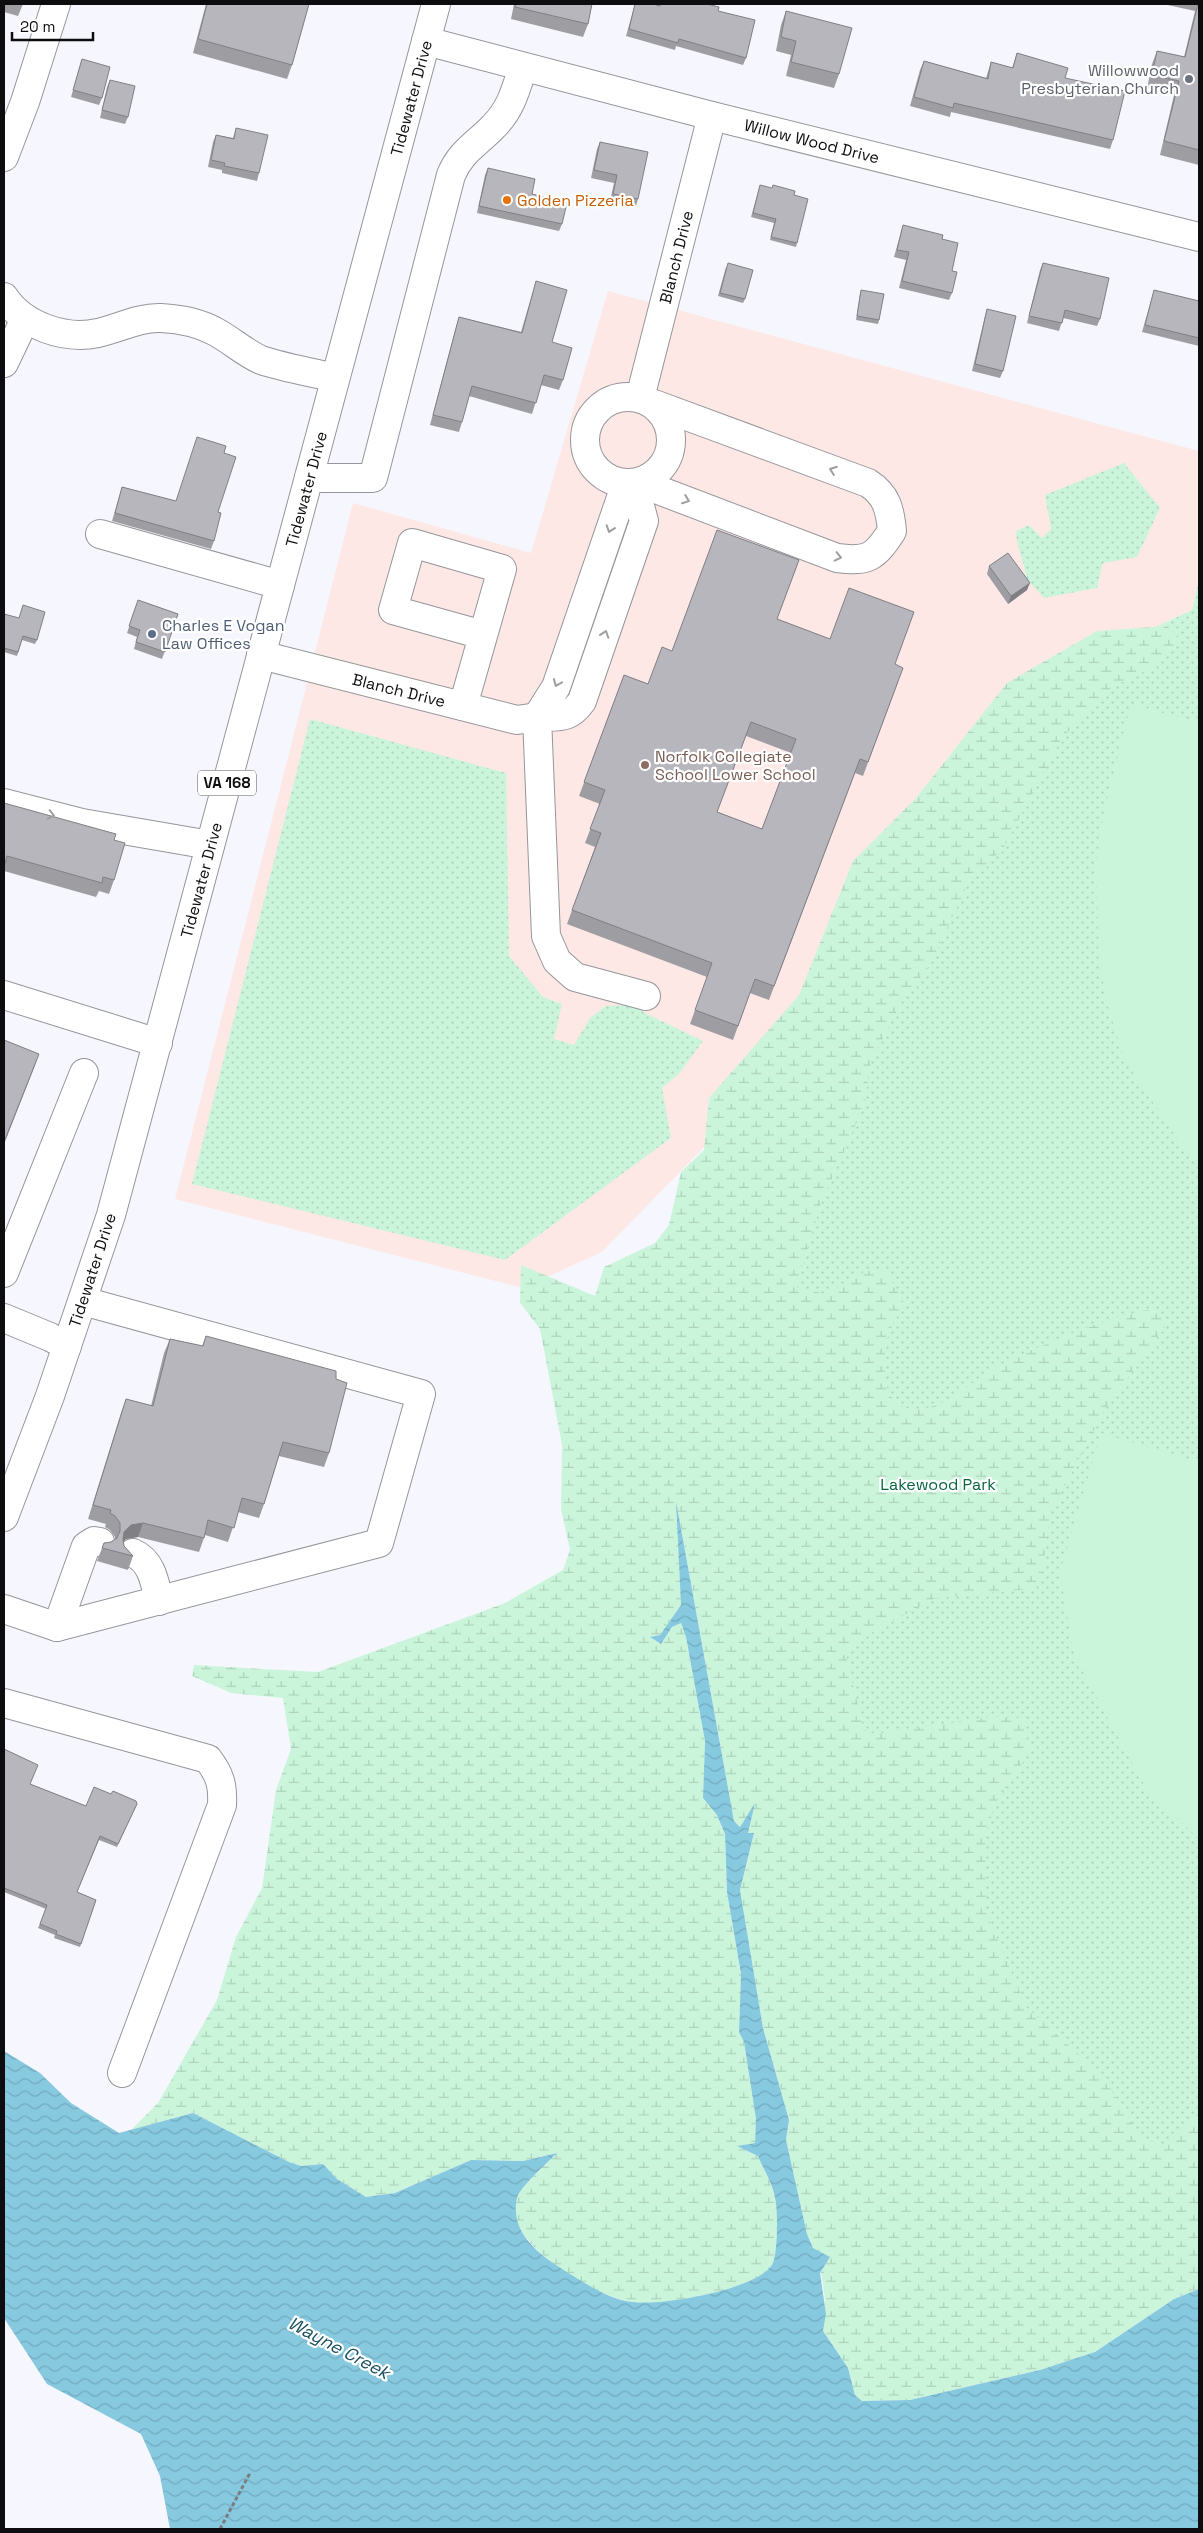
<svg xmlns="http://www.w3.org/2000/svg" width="1203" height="2533" font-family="'Space Grotesk',sans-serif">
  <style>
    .education { fill: #fee8e5 }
    .green { fill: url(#green-dots) }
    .wetland { fill: url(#wetland-marsh) }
    .pitch { fill: #cbf5db }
    .water { fill: url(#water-waves) }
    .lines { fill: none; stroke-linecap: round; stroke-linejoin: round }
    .minor-casing { stroke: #95969b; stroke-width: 30 }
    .highway-casing { stroke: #95969b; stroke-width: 30 }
    .path { stroke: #7b7c80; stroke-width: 3; stroke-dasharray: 4 2.5; stroke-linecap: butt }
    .minor { stroke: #fff; stroke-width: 28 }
    .highway { stroke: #fff; stroke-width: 28 }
    .wall { fill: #9d9da2; fill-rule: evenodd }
    .shaded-wall { fill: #7f7f84 }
    .building { fill: #b6b6bc; stroke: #7f7f84; fill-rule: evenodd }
    .oneway { stroke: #9e9e9f }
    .worship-dot { fill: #6b7280; stroke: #fff; stroke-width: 2 }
    .food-dot { fill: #e8710a; stroke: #fff; stroke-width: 2 }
    .service-dot { fill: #5c6f8a; stroke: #fff; stroke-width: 2 }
    .education-dot { fill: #8d6e63; stroke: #fff; stroke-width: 2 }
    .labels { text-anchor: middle; stroke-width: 4.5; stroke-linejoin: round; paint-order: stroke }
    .shield { fill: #fff; stroke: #565657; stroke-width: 1 }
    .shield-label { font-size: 15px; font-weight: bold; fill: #0d0d0f }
    .worship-label { font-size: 16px; fill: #5b616d; stroke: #fff; text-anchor: end }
    .street-label { font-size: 16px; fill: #0d0d0f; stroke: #fff }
    .food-label { font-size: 16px; fill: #c56008; stroke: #fff; text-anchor: start }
    .service-label { font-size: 16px; fill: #4e5e75; stroke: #fff; text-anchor: start }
    .education-label { font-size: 16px; fill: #785e54; stroke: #fff; text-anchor: start }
    .park-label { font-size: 16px; fill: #06653d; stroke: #fff }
    .water-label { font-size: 18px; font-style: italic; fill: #195060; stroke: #fff }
  </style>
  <defs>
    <pattern id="green-dots" width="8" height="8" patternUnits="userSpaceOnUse" patternTransform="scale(1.25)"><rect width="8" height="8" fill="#cbf5db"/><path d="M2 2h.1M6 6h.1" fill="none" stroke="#add1bb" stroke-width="1.8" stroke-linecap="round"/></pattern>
    <pattern id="wetland-marsh" width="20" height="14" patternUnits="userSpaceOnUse" patternTransform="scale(1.25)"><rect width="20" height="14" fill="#cbf5db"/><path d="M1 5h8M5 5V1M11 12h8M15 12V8" fill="none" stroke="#add1bb"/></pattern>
    <pattern id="water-waves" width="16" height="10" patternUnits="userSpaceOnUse" patternTransform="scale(1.25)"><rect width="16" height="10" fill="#87c9df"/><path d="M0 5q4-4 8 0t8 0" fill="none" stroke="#73abbe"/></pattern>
  </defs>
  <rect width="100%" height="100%" fill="#f6f7fe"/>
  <polygon class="education" points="608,291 1199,451 1199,580 1192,610 1087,659 719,1132 602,1252 523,1288 175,1199 353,503 531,553"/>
  <g class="green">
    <path d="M 1124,463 L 1160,508 L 1137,557 L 1103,563 L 1097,588 L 1044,598 L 1026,578 C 1025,562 1016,548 1016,531 L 1029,525 L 1042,538 L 1051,529 L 1045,495 Z"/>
    <polygon points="1199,580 1199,2289 862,2401 787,1146 1087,659 1192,610"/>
    <polygon points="310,719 506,773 509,956 543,997 562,1004 554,1039 574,1045 590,1018 606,1006 633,1005 647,1014 703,1041 679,1074 662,1088 671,1138 505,1260 192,1184"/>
  </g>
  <path class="wetland" d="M 1166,626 L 1182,640 L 1158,665 L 1112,687 L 1061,739 L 1004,847 L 968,884 L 930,965 L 902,1001 L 871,1061 L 864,1106 L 821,1203 L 796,1287 L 825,1294 L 864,1272 L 880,1269 L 889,1276 L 904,1303 C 898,1316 888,1331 886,1345 C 883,1368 882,1408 913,1409 C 946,1411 974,1378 1002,1364 C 1049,1342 1100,1319 1151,1309 L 1169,1321 L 1104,1411 L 1050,1514 L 1043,1569 L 1032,1589 L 936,1598 L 860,1639 L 846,1656 L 864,1730 L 875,1734 L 990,1717 L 1024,1718 L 1031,1750 L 996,1803 L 985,1836 L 986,1912 L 1026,2007 L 1102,2075 L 1141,2138 L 1163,2145 L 1173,2140 L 1199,2113 L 1199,2289 L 1174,2299 L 1095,2352 L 1040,2370 L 910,2400 L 862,2401 L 855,2395 L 848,2368 L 823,2331 C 829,2300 821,2262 807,2234 L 786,2140 L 789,2120 L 763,2028 L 740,1890 L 754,1834 L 748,1833 L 754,1805 L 740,1827 L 734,1821 L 677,1506 L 681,1605 L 660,1635 L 651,1638 L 661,1644 L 672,1627 L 681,1623 L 686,1637 L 705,1741 L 703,1798 L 717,1815 L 725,1834 L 727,1892 L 741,1974 L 739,2032 L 744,2042 L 756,2119 L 755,2143 L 738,2146 L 758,2156 C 763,2169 772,2184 775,2197 C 778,2210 778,2255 772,2265 C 755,2290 663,2306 633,2302 C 598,2298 524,2253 515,2217 C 514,2212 516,2203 517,2198 C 519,2187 548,2164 556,2153 L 523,2161 L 471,2160 L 395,2193 L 366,2197 L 337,2179 L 323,2164 L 301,2166 L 289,2162 L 193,2113 L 131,2130 L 158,2103 L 217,2000 L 236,1937 L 262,1888 L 276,1790 L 291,1749 L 283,1698 L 231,1693 L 192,1676 L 194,1665 L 318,1672 L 505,1603 L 563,1570 L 570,1550 L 561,1509 L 562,1445 L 540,1329 L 520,1303 L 521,1265 L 595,1296 L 604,1267 L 655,1243 L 669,1225 L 681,1172 L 704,1150 L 709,1098 L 799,995 L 853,861 L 916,798 L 1007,683 L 1097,631 Z"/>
  <g class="pitch">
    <polygon points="1131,704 1199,723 1199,1165 1183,1147 1124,1059 1109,1010 1099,963 1096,864 1104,811"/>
    <polygon points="1101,1433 1199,1462 1199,1839 1147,1790 1074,1655 1060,1572"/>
  </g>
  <path class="water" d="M 676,1501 L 734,1821 L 740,1827 L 755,1803 L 748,1833 L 754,1833 L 740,1890 L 763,2028 L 789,2120 L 786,2140 L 807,2234 L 813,2248 L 830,2257 L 820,2273 L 826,2314 L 823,2331 L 848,2368 L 855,2395 L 862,2401 L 910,2400 L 1040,2370 L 1095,2352 L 1174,2299 L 1199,2289 L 1199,2529 L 170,2529 L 160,2476 L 141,2434 L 47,2384 L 4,2318 L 4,2051 L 40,2073 L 71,2103 L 119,2133 L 193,2113 L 289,2162 L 301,2166 L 323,2164 L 337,2179 L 366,2197 L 395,2193 L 471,2160 L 523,2161 L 557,2153 C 548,2162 519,2188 517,2198 C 508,2238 549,2261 578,2279 C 595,2289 612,2300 633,2302 C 662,2306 755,2290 772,2265 C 778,2255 778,2210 775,2198 C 773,2184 763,2169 758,2156 L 737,2146 L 755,2143 L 756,2119 L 744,2042 L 739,2032 L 741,1974 L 727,1892 L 725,1834 L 717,1815 L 703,1798 L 705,1741 L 686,1637 L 681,1623 L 672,1627 L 661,1644 L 650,1637 L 660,1635 L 681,1605 Z"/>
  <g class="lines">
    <g class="minor-casing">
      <g id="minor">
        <polyline points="426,41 712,116 1199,237"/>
        <polyline points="4,157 25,102 56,4"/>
        <path d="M 4,297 C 23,326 65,340 98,333 C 119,328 140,317 161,318 C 181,319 198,322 216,332 C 231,340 245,353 261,360 C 285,368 311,372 335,378"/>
        <polyline points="4,363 25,319"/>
        <circle cx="628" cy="440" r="43"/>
        <polyline points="640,398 712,116"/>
        <path d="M 309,478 L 373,478 L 451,175 C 461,151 477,144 494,126 C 511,109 516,89 523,67"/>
        <path d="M 626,483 L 556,687 L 537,717 C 558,716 569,720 582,701 L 644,521 L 637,495 L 631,484"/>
        <path d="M 640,483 L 837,558 C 869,562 875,557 892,531 C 890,510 887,495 868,483 L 654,404"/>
        <polyline points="100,534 280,585"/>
        <polyline points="261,655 517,720 537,717 546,936 557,961 575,977 646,996"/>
        <polyline points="463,706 502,569 412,543 393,610 483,635"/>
        <polyline points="4,803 82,823 210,845"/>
        <polyline points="4,995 158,1043"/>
        <polyline points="4,1273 84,1073"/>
        <polyline points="4,1318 50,1337 67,1346"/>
        <path d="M 133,1553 C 152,1561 155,1583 159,1601"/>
        <polyline points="4,1609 57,1627 379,1543 421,1394 83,1301"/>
        <polyline points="57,1627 86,1546 94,1541 100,1542"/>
        <path d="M 4,1703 L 208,1759 C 220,1775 223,1785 222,1805 L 122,2073"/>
      </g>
    </g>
    <g class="highway-casing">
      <polyline id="highway" points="4,1517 50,1396 111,1215 436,4"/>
    </g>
    <polyline class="path" points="220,2529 250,2473"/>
    <use href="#minor" class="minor"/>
    <use href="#highway" class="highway"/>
  </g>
  <g class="wall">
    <polygon points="4,4 23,4 18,16 4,12"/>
    <polygon points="206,4 309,4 292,65 287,79 193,53"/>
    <polygon points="514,4 592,4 588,24 583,37 511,19"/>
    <polygon points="635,4 653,4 659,5 660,4 707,4 718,11 746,58 743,65 676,46 675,50 626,36"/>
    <polygon points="1163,4 1199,4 1199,165 1160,155 1174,95 1147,89 1152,64 1157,51 1184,57 1195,11"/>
    <polygon points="786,11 839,74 834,88 786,76 791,55 776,51 781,25"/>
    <polygon points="1017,53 1065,78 1113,140 1110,149 951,112 950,117 910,106 920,70 924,61 986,78 991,62 1012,68"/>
    <polygon points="82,59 102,98 99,105 71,97"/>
    <polygon points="110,80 128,117 125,124 100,118 107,87"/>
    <polygon points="236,128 259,173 257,181 222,173 222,170 208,167 213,142 216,135 233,138"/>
    <polygon points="600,142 638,199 636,206 610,201 614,183 591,178 597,149"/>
    <polygon points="488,168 532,194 562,224 559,231 477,213 485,175"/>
    <polygon points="760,185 794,195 797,243 796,247 770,240 774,223 751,217"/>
    <polygon points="903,225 942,239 952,271 952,293 949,300 899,288 906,260 894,257"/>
    <polygon points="1043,263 1100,319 1097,326 1063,318 1059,331 1027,323 1040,270"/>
    <polygon points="726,267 745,299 743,303 718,296"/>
    <polygon points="536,281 552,342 563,380 559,390 541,385 532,414 469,396 462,422 459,432 430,425 456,327 459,317 521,332"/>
    <polygon points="861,290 879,320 878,324 856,320 860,294"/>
    <polygon points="1154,290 1199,301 1199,346 1142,332"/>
    <polygon points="987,309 1003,371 1000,378 972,371 985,316"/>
    <polygon points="224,453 218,512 214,541 211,549 112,521 122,487 176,501"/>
    <polygon points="989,566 1027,590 1008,604 987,574"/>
    <polygon points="138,600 178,614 162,659 134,649 137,637 127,633"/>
    <polygon points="4,614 37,640 35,644 22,640 17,656 4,652"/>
    <path d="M 777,619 L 895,664 L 898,682 L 863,776 L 855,773 L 769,1000 L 750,993 L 733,1040 L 690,1024 L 707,977 L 567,924 L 595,847 L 585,843 L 600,804 L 579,796 L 624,675 L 648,684 L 672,651 ZM 746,736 L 791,753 L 762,829 L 717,812 Z"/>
    <polygon points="4,803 114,840 114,880 109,894 99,891 96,897 4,871"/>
    <polygon points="206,1336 329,1453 324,1467 279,1456 264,1504 259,1518 238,1512 228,1542 205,1535 199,1552 138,1537 126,1539 123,1542 124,1546 133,1556 128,1570 97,1561 104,1543 111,1542 115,1539 115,1537 110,1530 105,1527 106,1524 88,1519 121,1413 126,1399 151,1406 164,1353 170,1339 202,1346"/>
    <polygon points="4,1749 30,1784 86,1806 111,1794 137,1804 117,1847 99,1840 77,1892 96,1900 80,1947 54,1938 55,1935 38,1928 46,1909 4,1892"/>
  </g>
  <g class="shaded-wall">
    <polygon points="1030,583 1027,590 1008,604 1011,596"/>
    <polygon points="39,1054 34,1068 4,1144 4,1142"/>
    <polygon points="143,1523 138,1537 126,1539 119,1546 124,1532 131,1525"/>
  </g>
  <g class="building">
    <polygon points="207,4 309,4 292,65 198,39"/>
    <polygon points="516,4 592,4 588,24 515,7"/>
    <polygon points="635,4 653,4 660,6 660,4 707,4 719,7 718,11 755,20 746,58 679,39 678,43 629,29"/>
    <polygon points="1198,4 1199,4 1199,150 1164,141 1179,81 1152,75 1157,51 1185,57"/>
    <polygon points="786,11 852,28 839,74 791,62 796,41 781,37"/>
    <polygon points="1017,53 1068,68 1065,78 1125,91 1113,140 954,103 953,108 914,97 924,61 988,79 991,62 1013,68"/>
    <polygon points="82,59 110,67 102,98 73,90"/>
    <polygon points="110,80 135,86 128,117 102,110"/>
    <polygon points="236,128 268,135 259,173 224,166 225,163 211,160 216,135 234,139"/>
    <polygon points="600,142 648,152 638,199 613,194 617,175 594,170"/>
    <polygon points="488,168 535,179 532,194 567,203 562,224 479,206"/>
    <polygon points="760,185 772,188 773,185 795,191 794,195 808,199 797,243 771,237 776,219 753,213"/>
    <polygon points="903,225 943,235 942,239 958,243 952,271 957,272 952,293 902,281 909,252 897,250"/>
    <polygon points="728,263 753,270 745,299 720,293"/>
    <polygon points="1043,263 1109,278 1100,319 1065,310 1062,323 1029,316"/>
    <polygon points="536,281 567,290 552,342 572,348 563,380 544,375 536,403 472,386 462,422 433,415 459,317 522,333"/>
    <polygon points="861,290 884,294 879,320 857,316"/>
    <polygon points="1154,290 1199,301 1199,338 1145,325"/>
    <polygon points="987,309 1016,316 1003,371 975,364"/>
    <polygon points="197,437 226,446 224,453 236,457 218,512 221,513 214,541 115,513 122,487 176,501"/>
    <path d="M 717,530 L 799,560 L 777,619 L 830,639 L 849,588 L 914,612 L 895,664 L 903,668 L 868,762 L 860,759 L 774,986 L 755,979 L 738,1026 L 695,1010 L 712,963 L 572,910 L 601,833 L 590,829 L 605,790 L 584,782 L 624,675 L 648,684 L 662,647 L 672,651 ZM 751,722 L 796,739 L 762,829 L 717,812 Z"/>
    <polygon points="1008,553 1030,583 1011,596 989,566"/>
    <polygon points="138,600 178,614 165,652 136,642 140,630 129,626"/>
    <polygon points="23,605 45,612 37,640 23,636 18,652 4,648 4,614 19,618"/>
    <polygon points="4,803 116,834 114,840 125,843 114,880 103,877 102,883 7,856 4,867"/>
    <polygon points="4,1040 39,1054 4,1142"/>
    <polygon points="206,1336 336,1371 336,1379 347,1383 329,1453 283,1442 264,1504 242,1498 234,1528 208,1520 204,1538 143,1523 131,1525 124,1532 123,1539 124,1546 133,1556 102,1548 104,1543 111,1542 117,1538 120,1531 120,1523 115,1516 110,1513 111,1510 93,1505 126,1399 153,1406 170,1339 203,1346"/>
    <polygon points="4,1749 38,1765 30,1784 86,1806 94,1787 111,1794 113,1791 136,1801 137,1804 118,1844 100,1836 77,1892 96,1900 81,1944 56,1934 57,1931 40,1924 47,1905 4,1888"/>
  </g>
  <defs><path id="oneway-chevron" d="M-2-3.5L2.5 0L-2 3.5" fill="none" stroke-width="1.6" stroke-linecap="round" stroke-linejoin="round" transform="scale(1.25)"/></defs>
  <g class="oneway">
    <use href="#oneway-chevron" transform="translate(833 470) rotate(-160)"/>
    <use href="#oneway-chevron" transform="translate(686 500) rotate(21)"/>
    <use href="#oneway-chevron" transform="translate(610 529) rotate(109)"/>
    <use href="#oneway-chevron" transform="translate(838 557) rotate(13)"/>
    <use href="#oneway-chevron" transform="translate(605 634) rotate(-71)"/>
    <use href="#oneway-chevron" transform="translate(557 683) rotate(112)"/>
    <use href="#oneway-chevron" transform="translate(51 815) rotate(14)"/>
  </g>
  <circle class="worship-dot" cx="1189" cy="79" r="5"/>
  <circle class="food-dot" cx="507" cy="200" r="5"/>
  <circle class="service-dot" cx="152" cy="634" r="5"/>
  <circle class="education-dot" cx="645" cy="765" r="5"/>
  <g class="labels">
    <rect class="shield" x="198" y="770.5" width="58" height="25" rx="4"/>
    <g class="shield-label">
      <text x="227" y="788">VA 168</text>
    </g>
    <g class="worship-label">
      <text x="1179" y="76">Willowwood<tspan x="1179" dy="18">Presbyterian Church</tspan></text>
    </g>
    <g class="street-label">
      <text transform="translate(411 98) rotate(-75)" y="6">Tidewater Drive</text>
      <text transform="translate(812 141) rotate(14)" y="6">Willow Wood Drive</text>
      <text transform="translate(676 257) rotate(-76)" y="6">Blanch Drive</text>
      <text transform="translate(306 489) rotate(-75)" y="6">Tidewater Drive</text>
      <text transform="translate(399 690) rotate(14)" y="6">Blanch Drive</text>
      <text transform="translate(201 880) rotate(-75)" y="6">Tidewater Drive</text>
      <text transform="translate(92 1270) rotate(-72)" y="6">Tidewater Drive</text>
    </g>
    <g class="food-label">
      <text x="517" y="206">Golden Pizzeria</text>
    </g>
    <g class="service-label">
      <text x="162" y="631">Charles E Vogan<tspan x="162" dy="18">Law Offices</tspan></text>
    </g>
    <g class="education-label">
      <text x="655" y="762">Norfolk Collegiate<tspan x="655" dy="18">School Lower School</tspan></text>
    </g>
    <g class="park-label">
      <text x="938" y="1490">Lakewood Park</text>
    </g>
    <g class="water-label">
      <text transform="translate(339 2348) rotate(28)" y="6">Wayne Creek</text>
    </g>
  </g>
  <rect width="1203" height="2533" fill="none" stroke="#0d0d0f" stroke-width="10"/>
  <path d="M12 32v8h81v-8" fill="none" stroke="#0d0d0f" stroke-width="2.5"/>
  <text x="20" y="32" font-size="15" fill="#0d0d0f" stroke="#ffffff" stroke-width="4" paint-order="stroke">20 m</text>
</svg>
